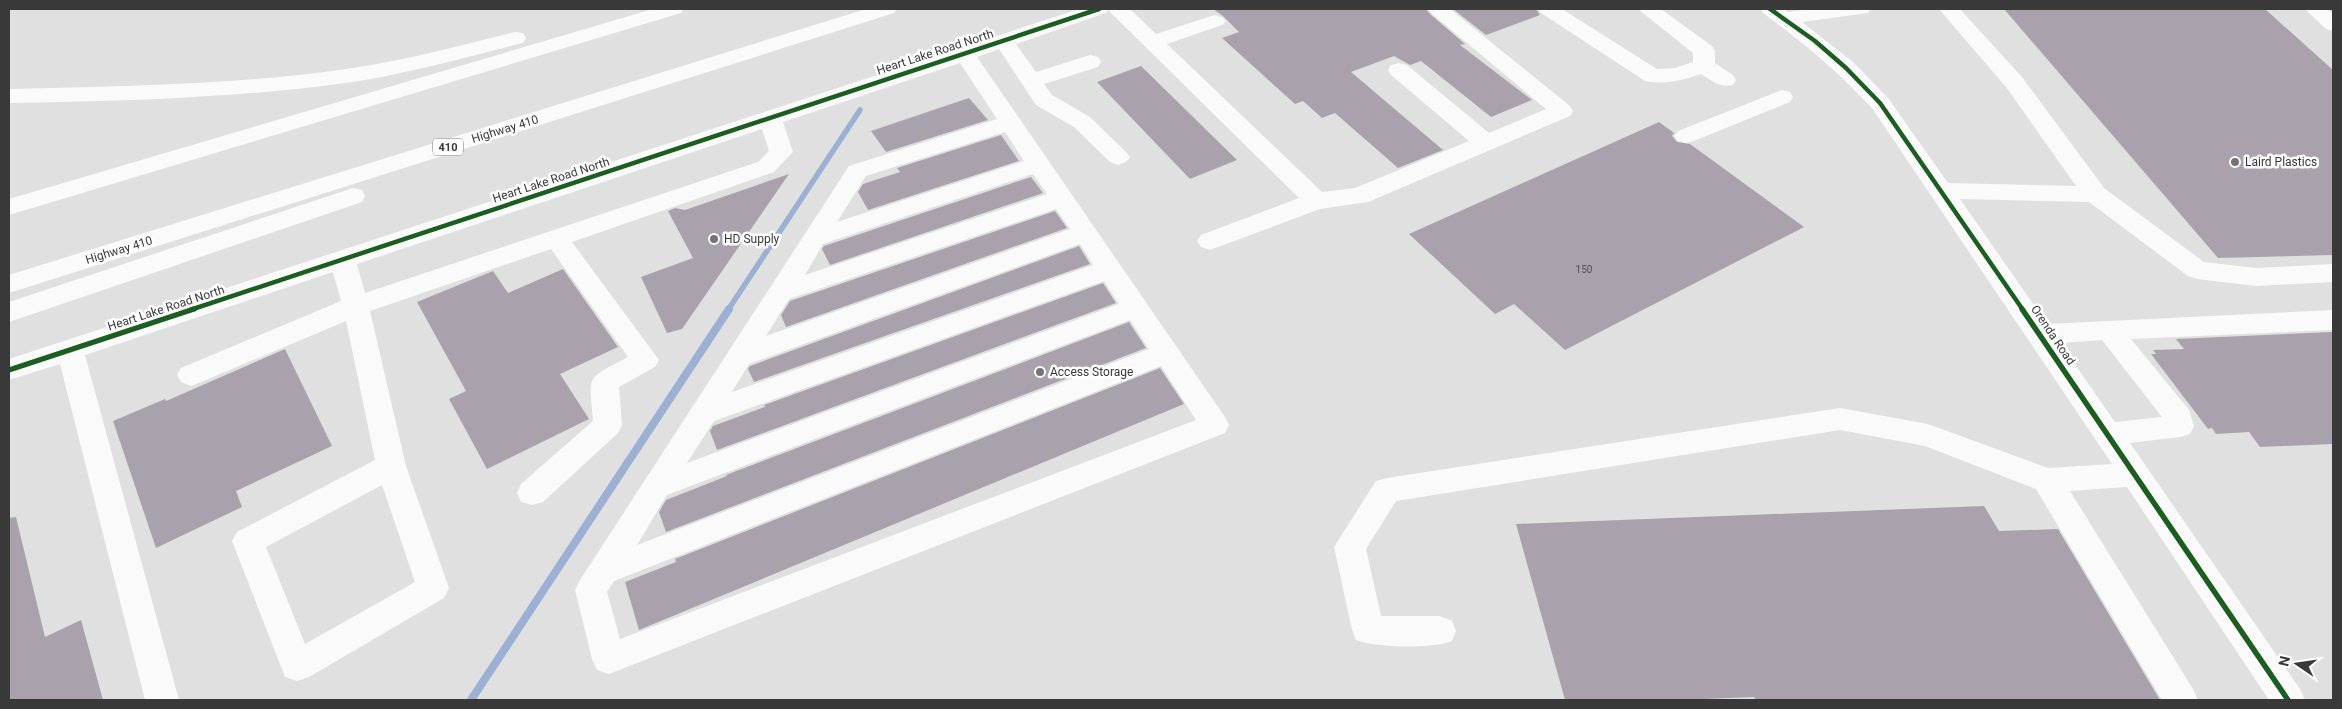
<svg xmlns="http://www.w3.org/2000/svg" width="2342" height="709" font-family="Roboto,sans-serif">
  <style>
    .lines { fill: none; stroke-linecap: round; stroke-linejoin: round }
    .stream-far1 { stroke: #9bb0d2; stroke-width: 5.5 }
    .stream { stroke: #9bb0d2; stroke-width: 8 }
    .building { fill: #a9a2ac }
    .minor { fill: #fafafa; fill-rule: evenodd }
    .highway { fill: #fafafa; fill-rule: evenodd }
    .cycleway-far1-casing { stroke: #fff; stroke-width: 7 }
    .cycleway-casing { stroke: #fff; stroke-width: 9 }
    .cycleway-far1 { stroke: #1b5e20; stroke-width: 4.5 }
    .cycleway { stroke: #1b5e20; stroke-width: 5.5 }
    .poi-dot { fill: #747374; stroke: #fff; stroke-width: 2 }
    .labels { text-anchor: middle; stroke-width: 5; stroke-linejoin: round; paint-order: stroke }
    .number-label { font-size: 10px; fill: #565356 }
    .shield { fill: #fff; stroke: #757475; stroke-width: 1 }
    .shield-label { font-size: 11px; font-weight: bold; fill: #3a393a }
    .street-label { font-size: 12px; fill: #3a393a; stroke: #fff }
    .poi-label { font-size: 12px; fill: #3a393a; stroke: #fff; text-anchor: start }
  </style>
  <rect width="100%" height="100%" fill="#e1e0e1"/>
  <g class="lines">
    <polyline class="stream-far1" points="728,310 860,110"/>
    <polyline class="stream" points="471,700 729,309"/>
  </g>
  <g class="building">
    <polygon points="1213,9 1426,9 1430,14 1465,44 1460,45 1532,100 1491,117 1421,61 1410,65 1394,56 1351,72 1443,150 1398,168 1335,113 1322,118 1303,101 1295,104 1222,38 1239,32 1223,16"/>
    <polygon points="1453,9 1536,9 1540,15 1486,35"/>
    <polygon points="2004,9 2265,9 2333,70 2333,255 2218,258"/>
    <polygon points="1141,66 1237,160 1190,179 1097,82"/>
    <polygon points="969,98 988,120 886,152 871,131"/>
    <polygon points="1659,122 1674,133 1672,136 1677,142 1690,144 1804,227 1565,350 1514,304 1495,314 1409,234"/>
    <polygon points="1001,135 1019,161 868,210 858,192 863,184 900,172 897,168"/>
    <polygon points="789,174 682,329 667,333 641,277 693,258 668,211 675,208 685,210"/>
    <polygon points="1031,177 1043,193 830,265 822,249 824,246"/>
    <polygon points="1055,211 1067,228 786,327 781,315 790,301"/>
    <polygon points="1079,246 1090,264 754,382 748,369 750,366"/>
    <polygon points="563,269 618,347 560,374 589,419 487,469 449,399 466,391 417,302 493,271 508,293"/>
    <polygon points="1103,283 1116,303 717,450 710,431 713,426 765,407 764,405"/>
    <polygon points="1129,322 1146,348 666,532 659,512 666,500 727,476 726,475"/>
    <polygon points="2333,332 2333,444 2260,447 2249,432 2216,434 2212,428 2208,429 2151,354 2156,354 2153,350 2184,349 2176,339"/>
    <polygon points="285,349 332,446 236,491 242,507 156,548 113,421 165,399 166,401"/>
    <polygon points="1160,368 1184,404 639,630 625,582 676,562 675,559"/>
    <polygon points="1984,506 1999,531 2058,529 2160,700 1756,700 1754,697 1681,700 1565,700 1516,524"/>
    <polygon points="16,517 45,637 81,620 103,700 9,700 9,518"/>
  </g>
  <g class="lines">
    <g class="minor">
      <path d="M 1079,9 L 1130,9 L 1156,34 L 1208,17 L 1215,15 L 1222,17 L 1226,21 L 1222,25 L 1167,44 L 1322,192 L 1355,188 L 1469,141 L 1391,75 L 1388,70 L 1391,65 L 1399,63 L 1407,65 L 1489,133 L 1546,109 L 1431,13 L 1428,9 L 1450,9 L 1570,106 L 1573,111 L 1570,116 L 1368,202 L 1320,209 L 1210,250 L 1201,247 L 1197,241 L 1201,235 L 1299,198 L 1108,10 L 1106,13 L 1016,44 L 1036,72 L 1090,55 L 1098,57 L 1101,62 L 1098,67 L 1044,84 L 1052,95 L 1090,117 L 1126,152 L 1130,157 L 1126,162 L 1118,165 L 1110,162 L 1074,127 L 1036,105 L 999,49 L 977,57 L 1225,417 L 1229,425 L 1225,433 L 609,674 L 597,670 L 592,659 L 575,590 L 580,580 L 849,166 L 997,119 L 960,63 L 783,122 L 793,152 L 774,172 L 572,242 L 659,360 L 655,367 L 619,387 L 622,425 L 618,433 L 543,502 L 532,505 L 521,502 L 517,493 L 521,484 L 593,421 C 589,373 585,380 628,357 L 551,249 L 370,311 L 406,466 L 449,588 L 444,598 L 309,677 L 297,681 L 285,677 L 232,541 L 237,532 L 375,460 L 346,321 L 201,382 L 191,386 L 181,382 L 177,375 L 181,368 L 341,301 L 333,272 L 85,355 L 179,700 L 145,700 L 60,364 L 9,380 L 9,359 ZM 762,129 L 769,151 L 758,162 L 365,293 L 357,264 ZM 1005,132 L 1024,161 L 837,222 L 866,176 ZM 1033,174 L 1047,194 L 805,275 L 823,244 ZM 1056,209 L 1070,229 L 766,336 L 789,299 ZM 1080,244 L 1093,265 L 732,392 L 749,364 ZM 1104,281 L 1119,304 L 687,463 L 714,421 ZM 1130,320 L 1149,349 L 637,545 L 667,495 ZM 1161,366 L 1196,420 L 620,639 L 607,592 L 614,581 ZM 382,485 L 415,582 L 305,644 L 266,547 Z"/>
      <path d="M 1538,9 L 1562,9 L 1657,69 L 1675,68 L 1693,62 L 1693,53 L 1638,9 L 1661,9 L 1712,46 L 1715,51 L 1715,63 L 1733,75 L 1736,80 L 1733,85 C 1720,88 1712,81 1701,74 C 1683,80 1664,85 1645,81 L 1541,13 Z"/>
      <path d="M 1760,9 L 1783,9 L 1788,12 L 1808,9 L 1871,9 L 1868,13 L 1802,22 L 1854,63 L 1888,98 L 1948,183 L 2076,186 L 2006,87 L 1939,9 L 1960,9 L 2022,77 L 2104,188 L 2204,262 L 2256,268 L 2333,264 L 2333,282 L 2256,286 L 2197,279 L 2188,276 L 2089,202 L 1960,199 L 2047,324 L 2333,310 L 2333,330 L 2131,339 L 2189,410 L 2194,426 L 2190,434 L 2180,437 L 2130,443 L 2300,689 L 2305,700 L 2269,700 L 2127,487 L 2070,491 L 2193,689 L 2198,700 L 2162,700 L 2036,489 L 1925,446 L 1840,430 L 1396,501 L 1366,549 L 1381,616 L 1440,616 L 1452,621 L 1456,631 L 1452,641 C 1432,649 1376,648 1356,640 L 1352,630 L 1334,547 L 1376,481 L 1387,478 L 1840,408 L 1928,424 L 2048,468 L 2112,464 L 1872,108 C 1836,70 1805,44 1763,13 ZM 2102,340 L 2162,417 L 2115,422 L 2060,343 Z"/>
      <polygon points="2305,9 2327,9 2333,14 2333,31 2326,29"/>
      <polygon points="1782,90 1790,92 1793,97 1790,102 1694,141 1686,143 1678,141 1674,136 1678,131"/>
    </g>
    <g class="highway">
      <polygon points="653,9 684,9 681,13 9,215 9,199"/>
      <polygon points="866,9 897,9 894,13 9,293 9,275"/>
      <path d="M 515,32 L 523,33 L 526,38 L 523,43 C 466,57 410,73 353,82 C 239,98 123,101 9,103 L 9,89 C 124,86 239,85 353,68 C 408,60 461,45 515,32 Z"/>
      <polygon points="353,188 362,190 365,196 362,202 9,322 9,302"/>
    </g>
    <g class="cycleway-far1-casing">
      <g id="cycleway-far1">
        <polyline points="1770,9 1815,41 1846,68 1880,103 2023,310"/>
        <polyline points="190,310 1099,9"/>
      </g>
    </g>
    <g class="cycleway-casing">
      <g id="cycleway">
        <polyline points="2022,309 2288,700"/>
        <polyline points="9,370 194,309"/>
      </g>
    </g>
    <use href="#cycleway-far1" class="cycleway-far1"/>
    <use href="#cycleway" class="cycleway"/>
  </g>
  <g class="poi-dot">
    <circle cx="2235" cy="162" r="5"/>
    <circle cx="714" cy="239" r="5"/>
    <circle cx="1040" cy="372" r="5"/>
  </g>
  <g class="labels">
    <g class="number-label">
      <text x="1584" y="273">150</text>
    </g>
    <rect class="shield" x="433" y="138.5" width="30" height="17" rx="4"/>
    <g class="shield-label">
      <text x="448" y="151">410</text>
    </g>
    <g class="street-label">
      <text transform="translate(935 52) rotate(-18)" y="4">Heart Lake Road North</text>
      <text transform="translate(505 129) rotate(-17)" y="4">Highway 410</text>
      <text transform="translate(551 180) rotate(-18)" y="4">Heart Lake Road North</text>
      <text transform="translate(119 250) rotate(-17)" y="4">Highway 410</text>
      <text transform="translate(166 308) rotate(-18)" y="4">Heart Lake Road North</text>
      <text transform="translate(2053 335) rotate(56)" y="4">Orenda Road</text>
    </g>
    <g class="poi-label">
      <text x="2245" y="166">Laird Plastics</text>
      <text x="724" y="243">HD Supply</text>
      <text x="1050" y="376">Access Storage</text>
    </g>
  </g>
  <rect width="2342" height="709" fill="none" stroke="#3a393a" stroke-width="20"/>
  <g transform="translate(2297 664) rotate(283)" stroke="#ffffff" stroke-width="4" paint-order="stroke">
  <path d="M0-4L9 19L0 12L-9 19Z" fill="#3a393a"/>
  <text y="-8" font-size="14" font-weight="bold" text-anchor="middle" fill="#3a393a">N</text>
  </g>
</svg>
